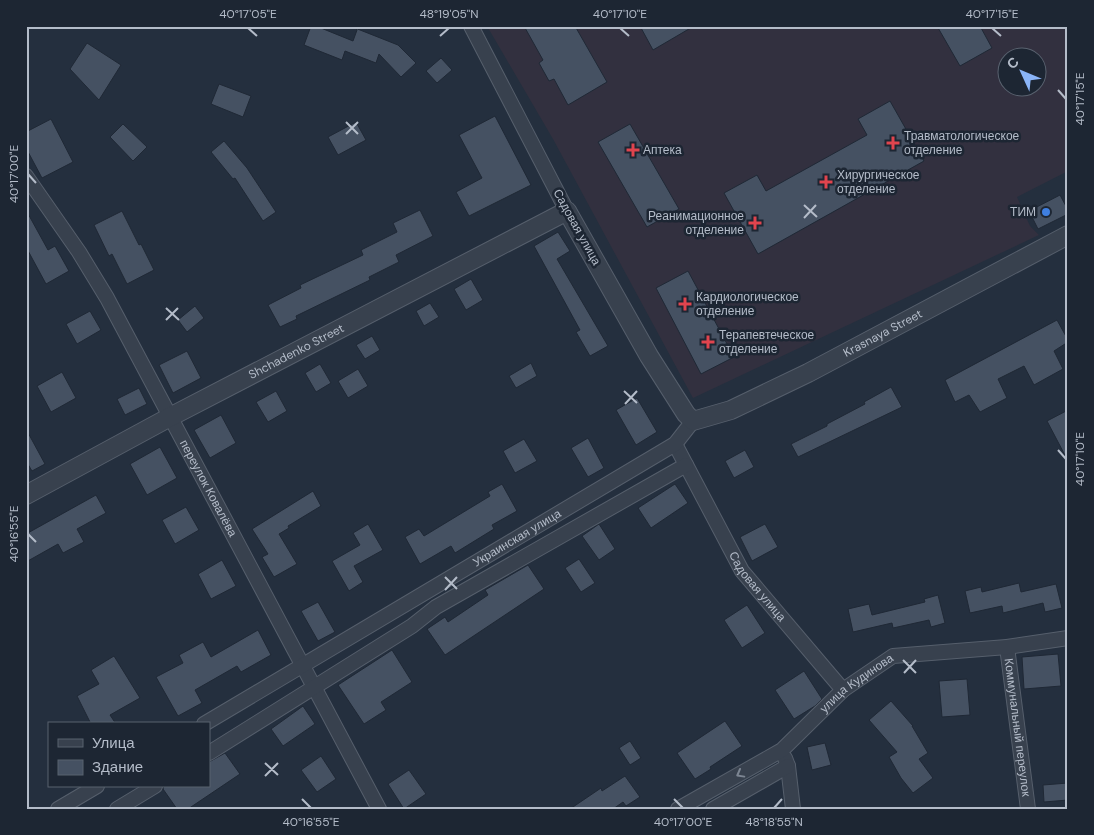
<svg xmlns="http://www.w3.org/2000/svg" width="1094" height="835" font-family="'DM Sans',sans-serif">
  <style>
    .medical { fill: #32303f; fill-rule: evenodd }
    .building { fill: #455162; stroke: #1f2835 }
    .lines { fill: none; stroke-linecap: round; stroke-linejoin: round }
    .minor-casing { stroke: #565f6c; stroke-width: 16 }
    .tertiary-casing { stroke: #565f6c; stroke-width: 20 }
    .minor { stroke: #38414e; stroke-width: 14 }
    .tertiary { stroke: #38414e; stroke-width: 18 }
    .oneway { stroke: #7c8592 }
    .ticks { fill: none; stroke: #b4bcc9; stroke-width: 2 }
    .health-dot { fill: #e0444e; stroke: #1d2633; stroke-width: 2 }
    .shop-dot { fill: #3f7fe0; stroke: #1d2633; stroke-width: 2 }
    .labels { text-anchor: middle; stroke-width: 5; stroke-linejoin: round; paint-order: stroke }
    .poi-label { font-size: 12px; fill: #b4bcc9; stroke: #1d2633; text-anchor: start }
    .street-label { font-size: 12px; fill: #b4bcc9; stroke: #1d2633 }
    .neatline { fill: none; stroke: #b4bcc9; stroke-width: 2 }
    .ticks-label { font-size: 12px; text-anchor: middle; fill: #b4bcc9 }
  </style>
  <rect width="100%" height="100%" fill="#242f3e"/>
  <path class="medical" d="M 487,26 L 1068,26 L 1068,171 L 1017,197 L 1030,226 L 1039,235 L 693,398 L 553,139 ZM 1006,58 L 1036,58 L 1036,88 L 1006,88 Z"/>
  <g class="building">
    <polygon points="311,26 316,26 353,41 357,30 355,28 398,45 416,63 401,77 379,54 376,63 345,51 342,60 304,45"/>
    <polygon points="524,26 575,26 607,82 568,105 554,79 549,81 539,63 543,60"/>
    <polygon points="640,26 694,26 653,50"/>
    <polygon points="937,26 980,26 992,48 960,66"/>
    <polygon points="87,43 121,65 99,100 70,69"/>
    <polygon points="441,58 452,70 437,83 426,71"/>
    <polygon points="219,84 251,96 243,117 211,104"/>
    <polygon points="890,101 924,161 758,254 724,193 757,175 766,191 867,135 858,119"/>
    <polygon points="495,116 531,185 469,216 456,192 482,178 459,135"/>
    <polygon points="51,119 73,162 42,178 26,148 26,132"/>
    <polygon points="356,122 366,140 338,155 328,137"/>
    <polygon points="123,124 147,147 133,161 110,137"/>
    <polygon points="630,124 679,209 647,227 598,142"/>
    <polygon points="224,141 247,168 276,212 263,221 235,178 233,179 211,152"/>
    <polygon points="1060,195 1068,210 1068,214 1038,229 1029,211"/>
    <polygon points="26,210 48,250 55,246 69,271 46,284 26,247"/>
    <polygon points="420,210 433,236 396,255 399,262 369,277 370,280 296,316 297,319 280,327 268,305 301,288 300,285 363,255 361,250 397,232 393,223"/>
    <polygon points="122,211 139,245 141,244 154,270 127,284 112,254 109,256 94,225"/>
    <polygon points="558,232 570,251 557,259 608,346 590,356 576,332 580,330 534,246"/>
    <polygon points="688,271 734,357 701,374 656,288"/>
    <polygon points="471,279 483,300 466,310 454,289"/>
    <polygon points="430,303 439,317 424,326 416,311"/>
    <polygon points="195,306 204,318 187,332 178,320"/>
    <polygon points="90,311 101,330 77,344 66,324"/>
    <polygon points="1057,320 1068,340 1068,342 1054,351 1063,369 1034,385 1024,366 998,379 1007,398 980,412 969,395 955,402 945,380"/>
    <polygon points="372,336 380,350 365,359 356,345"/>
    <polygon points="187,351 201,378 173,393 159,365"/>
    <polygon points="531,363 537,376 516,388 509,376"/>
    <polygon points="320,364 331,383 316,392 305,373"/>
    <polygon points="358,369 368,386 348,398 338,381"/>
    <polygon points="62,372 76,398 51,412 37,386"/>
    <polygon points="891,387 902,407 798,457 791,444 827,426 827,424 865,404 864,402"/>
    <polygon points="139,388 147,404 125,415 117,399"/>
    <polygon points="276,391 287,411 268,422 256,402"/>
    <polygon points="637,398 657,432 636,445 616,410"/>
    <polygon points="1068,410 1068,461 1047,421"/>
    <polygon points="221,415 236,443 210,458 194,430"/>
    <polygon points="26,429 45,464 32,471 26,461"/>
    <polygon points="588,438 604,468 588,477 571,448"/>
    <polygon points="524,439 537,461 515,473 503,451"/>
    <polygon points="160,447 177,478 147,495 130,464"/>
    <polygon points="745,450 754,467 734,478 725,461"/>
    <polygon points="502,484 517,511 492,525 494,529 455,553 451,546 420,564 405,537 419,529 424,536 490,496 488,492"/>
    <polygon points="675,484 688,503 651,528 638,508"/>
    <polygon points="313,491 321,506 288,526 289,528 279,534 297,564 274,577 262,557 268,554 252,529"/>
    <polygon points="96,495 106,513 77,529 84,542 63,553 58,544 26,562 26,534"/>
    <polygon points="186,507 199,530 175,544 162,520"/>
    <polygon points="368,524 383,550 354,566 363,582 349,591 332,561 360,545 353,533"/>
    <polygon points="599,524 615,549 599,560 582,536"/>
    <polygon points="765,524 778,547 752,561 740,537"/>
    <polygon points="579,559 595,583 581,592 565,568"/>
    <polygon points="222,560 236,586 211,599 198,574"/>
    <polygon points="528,565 544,589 445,655 427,629 445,617 448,622 488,595 485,590"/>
    <polygon points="1019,583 1021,592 1056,584 1062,608 1045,612 1043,603 1003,613 1002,606 970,613 965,591 981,587 982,592"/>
    <polygon points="938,595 945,623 931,627 929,620 893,628 892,623 853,632 848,609 869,604 872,615 925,602 924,599"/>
    <polygon points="318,602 335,632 318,641 301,611"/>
    <polygon points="747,605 765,633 742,648 724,620"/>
    <polygon points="258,630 271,655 241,672 237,666 195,690 202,703 178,716 156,677 183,663 179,655 203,642 211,657"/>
    <polygon points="392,650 412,682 381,702 386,710 364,724 338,685"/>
    <polygon points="1058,654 1061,686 1024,689 1022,657"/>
    <polygon points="114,656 140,698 110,715 116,724 91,724 77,696 99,684 91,670"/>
    <polygon points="804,671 822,699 815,706 794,719 775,690"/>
    <polygon points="967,679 970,715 942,717 939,681"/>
    <polygon points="891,701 913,726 912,726 928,753 919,759 933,778 913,793 901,778 889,757 897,752 869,720"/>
    <polygon points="303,706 315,724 283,746 271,729"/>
    <polygon points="725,721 742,746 710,767 711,769 695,779 677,753"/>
    <polygon points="630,741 641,758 630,765 619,748"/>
    <polygon points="825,743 831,765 812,770 807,747"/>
    <polygon points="225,753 240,774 188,809 177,809 163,789 164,786 209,786 209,762"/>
    <polygon points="321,756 336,779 317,792 301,770"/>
    <polygon points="409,770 426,794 404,809 388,784"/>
    <polygon points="625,776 640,797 626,806 623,802 613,809 570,809 601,788 602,791"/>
    <polygon points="1068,783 1068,800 1044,802 1043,785"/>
  </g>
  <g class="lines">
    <g class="minor-casing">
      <g id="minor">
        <polyline points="471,26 567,211"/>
        <path id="s1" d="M 26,176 L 79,252 L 107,298 L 379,809"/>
        <path id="s2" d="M 675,444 L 742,571 L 843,690"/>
        <path id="s3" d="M 1007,647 L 1028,809"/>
        <path id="s4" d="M 204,724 L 675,444 L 693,421"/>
        <polyline points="209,753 412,626 436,607 686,465"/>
        <polyline points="785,758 788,766 793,809"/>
        <polyline points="58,809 97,786"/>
        <polyline points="117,809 155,786"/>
        <path id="s5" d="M 678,809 L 782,750 L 843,690 L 893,656 L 1007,647 L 1068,638"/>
        <polyline points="713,809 788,766"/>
      </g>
    </g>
    <g class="tertiary-casing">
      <g id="tertiary">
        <path id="s6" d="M 26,495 L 170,417 L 567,211 L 649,356 L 686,414 L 693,421 L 731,410 L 808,373 L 1068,235"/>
      </g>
    </g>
    <use href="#minor" class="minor"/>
    <use href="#tertiary" class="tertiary"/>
  </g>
  <defs><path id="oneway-chevron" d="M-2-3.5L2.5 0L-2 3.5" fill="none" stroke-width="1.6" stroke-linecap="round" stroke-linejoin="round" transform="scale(1.25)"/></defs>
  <use class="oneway" href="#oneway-chevron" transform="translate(740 774) rotate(151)"/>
  <path class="ticks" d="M 248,28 L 257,36M 620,28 L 629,36M 992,28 L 1001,36M 440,36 L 449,28M 1058,90 L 1066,99M 346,122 L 358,134M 346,134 L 358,122M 28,174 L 36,183M 804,205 L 817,217M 804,218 L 816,205M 166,308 L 179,320M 166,320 L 178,308M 624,391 L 637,403M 625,404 L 637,391M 1058,450 L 1066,459M 28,534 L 36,542M 445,577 L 457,589M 445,590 L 457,577M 903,660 L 916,673M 904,673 L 916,660M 265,763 L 278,775M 265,776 L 278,763M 302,799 L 311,808M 674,799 L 683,808M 774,808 L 782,799"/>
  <g class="health-dot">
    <path d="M890.5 135.5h5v5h5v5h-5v5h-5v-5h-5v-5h5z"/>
    <path d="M630.5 142.5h5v5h5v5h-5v5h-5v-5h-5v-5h5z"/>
    <path d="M823.5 174.5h5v5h5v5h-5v5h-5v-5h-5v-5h5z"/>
    <path d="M752.5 215.5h5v5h5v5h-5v5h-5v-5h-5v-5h5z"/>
    <path d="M682.5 296.5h5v5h5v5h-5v5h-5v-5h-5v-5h5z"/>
    <path d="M705.5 334.5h5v5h5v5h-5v5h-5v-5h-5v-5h5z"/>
  </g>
  <circle class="shop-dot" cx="1046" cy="212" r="5"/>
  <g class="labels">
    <g class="poi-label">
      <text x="904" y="140">Травматологическое<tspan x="904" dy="14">отделение</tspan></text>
      <text x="643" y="154">Аптека</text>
      <text x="837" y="179">Хирургическое<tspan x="837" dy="14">отделение</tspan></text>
      <text x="1036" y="216" text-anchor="end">ТИМ</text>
      <text x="744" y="220" text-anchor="end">Реанимационное<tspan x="744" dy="14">отделение</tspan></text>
      <text x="696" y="301">Кардиологическое<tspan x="696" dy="14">отделение</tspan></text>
      <text x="719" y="339">Терапевтеческое<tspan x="719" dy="14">отделение</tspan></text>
    </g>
    <g class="street-label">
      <text transform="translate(577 227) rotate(61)" y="4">Садовая улица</text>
      <text dy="4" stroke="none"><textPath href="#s6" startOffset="1066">Krasnaya Street</textPath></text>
      <text dy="4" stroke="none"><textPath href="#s6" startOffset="306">Shchadenko Street</textPath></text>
      <text dy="4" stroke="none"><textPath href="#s1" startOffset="362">переулок Ковалёва</textPath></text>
      <text dy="4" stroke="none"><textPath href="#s4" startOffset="364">Украинская улица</textPath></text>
      <text dy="4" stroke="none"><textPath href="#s2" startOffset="165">Садовая улица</textPath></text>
      <text dy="4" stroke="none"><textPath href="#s5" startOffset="220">улица Кудинова</textPath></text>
      <text dy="4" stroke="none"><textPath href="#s3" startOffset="81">Коммунальный переулок</textPath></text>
    </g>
  </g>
  <rect width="1094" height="835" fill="none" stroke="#1d2633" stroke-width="55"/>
  <rect x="48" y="722" width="162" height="65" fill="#1d2633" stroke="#59626f"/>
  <rect x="58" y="739" width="25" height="8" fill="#38414e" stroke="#59626f"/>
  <text x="92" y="748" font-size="15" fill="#b4bcc9">Улица</text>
  <rect x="58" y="760" width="25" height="15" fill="#455162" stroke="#59626f"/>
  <text x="92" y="772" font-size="15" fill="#b4bcc9">Здание</text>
  <g transform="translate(1022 72) rotate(314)"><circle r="24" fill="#1d2633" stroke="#59626f"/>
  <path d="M0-4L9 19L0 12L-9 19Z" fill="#8ab4f8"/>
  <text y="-8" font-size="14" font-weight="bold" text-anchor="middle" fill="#b4bcc9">С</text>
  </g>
  <rect x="28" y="28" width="1038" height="780" class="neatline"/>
  <g class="ticks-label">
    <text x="248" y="18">40°17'05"E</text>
    <text x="449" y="18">48°19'05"N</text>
    <text x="620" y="18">40°17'10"E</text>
    <text x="992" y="18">40°17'15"E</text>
    <text transform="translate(1080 99) rotate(-90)" y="4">40°17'15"E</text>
    <text transform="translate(14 174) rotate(-90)" y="4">40°17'00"E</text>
    <text transform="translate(1080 459) rotate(-90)" y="4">40°17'10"E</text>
    <text transform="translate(14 534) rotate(-90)" y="4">40°16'55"E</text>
    <text x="311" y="826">40°16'55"E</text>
    <text x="683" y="826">40°17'00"E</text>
    <text x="774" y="826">48°18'55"N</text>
  </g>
</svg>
